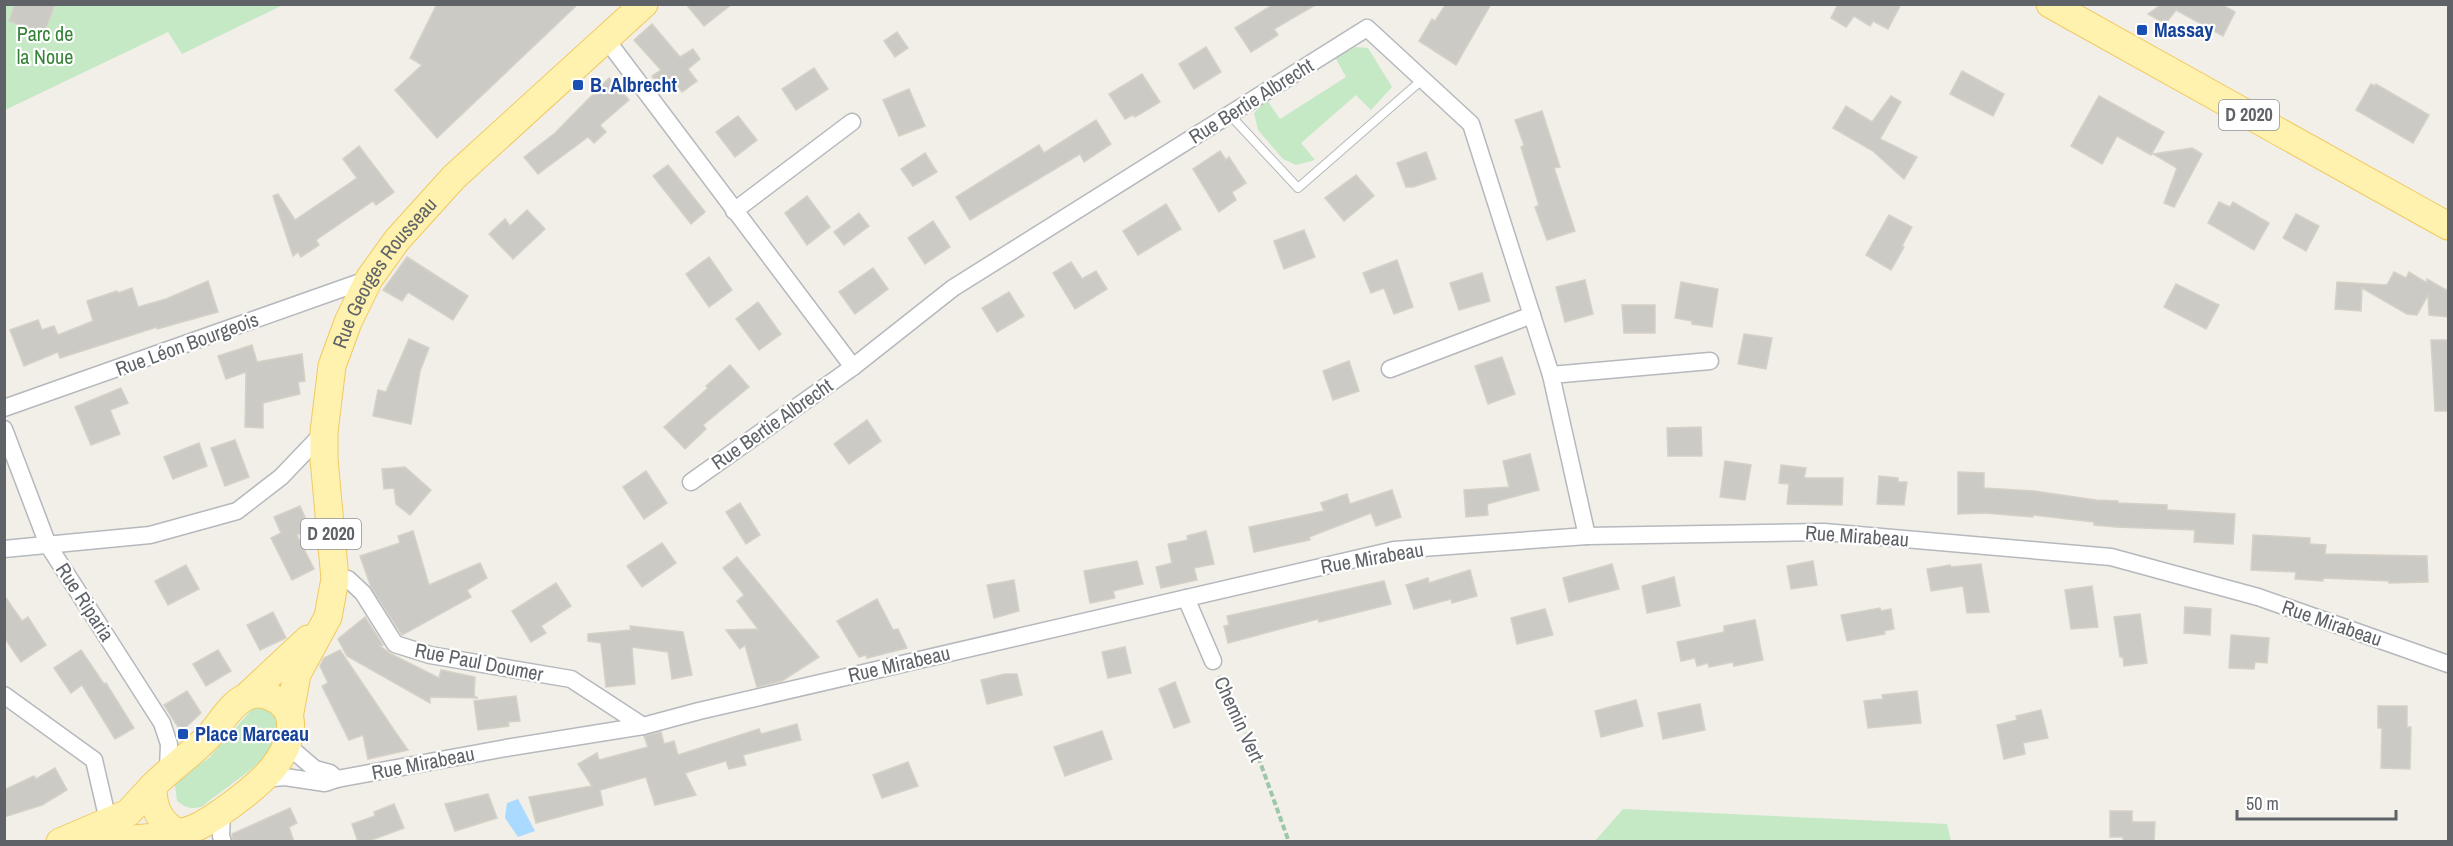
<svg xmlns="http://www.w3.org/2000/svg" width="2453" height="846" font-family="'Archivo Narrow',sans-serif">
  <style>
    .green { fill: #c5e8c5 }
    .water { fill: #aadaff }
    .building { fill: #cccac5; stroke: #d6d1c6; stroke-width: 1.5 }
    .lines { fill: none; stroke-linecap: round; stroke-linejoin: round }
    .service-casing { stroke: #b5b8bc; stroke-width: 10 }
    .minor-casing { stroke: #b5b8bc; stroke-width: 19 }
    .primary-casing { stroke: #f2c960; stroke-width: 29 }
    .path { stroke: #9cc7a9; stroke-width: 4; stroke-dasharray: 6 3; stroke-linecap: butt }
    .service { stroke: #fff; stroke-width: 8 }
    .minor { stroke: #fff; stroke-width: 16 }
    .primary { stroke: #fff2af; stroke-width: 27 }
    .transit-dot { fill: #1a4fb4; stroke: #fff; stroke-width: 2 }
    .labels { text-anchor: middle; stroke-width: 4.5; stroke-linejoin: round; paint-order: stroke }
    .shield { fill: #fff; stroke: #8f9295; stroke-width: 1.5 }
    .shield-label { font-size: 18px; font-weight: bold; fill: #5f6368 }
    .transit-label { font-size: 20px; font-weight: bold; fill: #164399; stroke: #fff; text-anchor: start }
    .park-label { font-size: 20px; fill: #348238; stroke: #fff }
    .street-label { font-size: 20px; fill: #5f6368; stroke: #fff }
  </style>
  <rect width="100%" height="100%" fill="#f1efe8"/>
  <g class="green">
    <polygon points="4,5 283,5 182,54 168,32 5,110"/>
    <polygon points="1356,47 1368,48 1392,87 1371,110 1356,95 1301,143 1315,160 1296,165 1283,159 1258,130 1254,113 1267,100 1280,119 1346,77 1335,57"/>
    <path d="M 261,706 C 284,714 281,734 269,752 C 259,766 218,793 203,806 C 192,810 186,808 177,801 L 175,785 L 180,777 L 209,758 L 253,708 Z"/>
    <polygon points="1623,809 1947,824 1951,841 1595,841"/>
  </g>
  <polygon class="water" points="518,799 535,831 518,837 505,818 507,803"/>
  <g class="building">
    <polygon points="15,4 55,4 44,34 9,21"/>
    <polygon points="437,4 578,4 437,138 395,90 422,65 410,58"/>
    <polygon points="686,4 732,4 704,26"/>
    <polygon points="1274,4 1317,4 1274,29 1278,35 1251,52 1235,28"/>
    <polygon points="1446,4 1491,4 1456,65 1419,41 1432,19 1435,21"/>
    <polygon points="1834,4 1901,4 1888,29 1873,21 1870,26 1854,16 1846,27 1831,18 1837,6"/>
    <polygon points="2162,4 2221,4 2235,12 2223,36 2176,10 2165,24 2148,14"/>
    <polygon points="652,24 680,57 693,49 700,59 688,69 697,81 682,92 673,81 662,90 652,76 661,70 634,40"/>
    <polygon points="897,32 908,48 895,57 884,41"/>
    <polygon points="1206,47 1221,72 1194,89 1179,64"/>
    <polygon points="814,68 828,89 796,110 782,89"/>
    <polygon points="1962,71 2004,94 1993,116 1950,94"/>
    <polygon points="1142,74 1160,102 1135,117 1133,115 1125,119 1109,94"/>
    <polygon points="609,78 629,100 600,125 606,132 594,143 588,137 538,174 524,157 555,133"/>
    <polygon points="2371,84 2375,86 2376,84 2429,115 2413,143 2356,110"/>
    <polygon points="909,89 925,126 899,136 883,100"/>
    <polygon points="1891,96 1901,102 1880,139 1917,157 1904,179 1873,151 1833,128 1846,106 1872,122"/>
    <polygon points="2099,96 2164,132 2151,155 2117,136 2102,164 2071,146"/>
    <polygon points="1542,111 1560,167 1554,168 1575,231 1547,240 1535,207 1539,205 1521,147 1524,145 1515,120"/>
    <polygon points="738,116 757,140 735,157 716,132"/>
    <polygon points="1096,120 1111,144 1084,162 1080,154 970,220 956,197 1039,145 1044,153"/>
    <polygon points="359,146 394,192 376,205 373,201 316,240 319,245 301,257 298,252 293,256 273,196 278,194 295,220 357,178 343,159"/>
    <polygon points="2192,148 2202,154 2174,207 2164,203 2177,168 2153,154"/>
    <polygon points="1220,151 1226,160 1229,157 1246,183 1232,192 1236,200 1219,212 1193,169"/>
    <polygon points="1426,152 1436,179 1413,187 1406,187 1397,163"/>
    <polygon points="925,153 937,172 913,186 901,169"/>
    <polygon points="668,165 705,212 691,224 653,176"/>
    <polygon points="1356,175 1374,196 1344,221 1325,198"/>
    <polygon points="807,196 830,227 807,245 785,213"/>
    <polygon points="2219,202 2230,207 2233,202 2269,223 2254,250 2208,223"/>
    <polygon points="1166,204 1181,229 1138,255 1123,231"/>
    <polygon points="527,210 545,229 513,259 489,234 505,219 510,226"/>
    <polygon points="859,213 869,226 844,245 834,232"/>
    <polygon points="2296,214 2319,226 2306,251 2283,238"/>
    <polygon points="1889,215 1912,227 1902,246 1904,247 1891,270 1866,255"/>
    <polygon points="933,221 950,247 925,264 908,238"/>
    <polygon points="1304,230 1315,257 1284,269 1274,241"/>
    <polygon points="407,257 468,296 453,320 408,292 402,301 383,290"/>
    <polygon points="709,257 732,290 709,307 686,274"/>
    <polygon points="1397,260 1413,307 1394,314 1384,288 1371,293 1363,273"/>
    <polygon points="1071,262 1082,279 1096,271 1107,289 1075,309 1053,273"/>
    <polygon points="873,268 888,289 855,314 839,292"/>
    <polygon points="2394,272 2406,278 2409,272 2427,283 2427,279 2448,291 2448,317 2429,315 2428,295 2417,315 2407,314 2362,288 2361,311 2335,309 2337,282 2387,285"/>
    <polygon points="1482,273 1490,301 1459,310 1450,283"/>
    <polygon points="1585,280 1593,314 1565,322 1556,287"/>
    <polygon points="208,281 218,312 157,329 157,327 60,358 58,352 24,366 10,330 38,320 42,330 54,326 58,335 93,321 87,301 117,291 118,293 132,288 138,307 166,299"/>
    <polygon points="1681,282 1718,289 1712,327 1692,324 1692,321 1675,318"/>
    <polygon points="2176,284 2219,305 2206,329 2164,307"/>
    <polygon points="1009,292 1024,316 997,332 982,308"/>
    <polygon points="758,302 781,334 759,350 736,319"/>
    <polygon points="1622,305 1655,305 1655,333 1624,333"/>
    <polygon points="1744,334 1772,338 1766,369 1738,364"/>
    <polygon points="409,339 429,348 420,371 411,424 373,416 378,390 386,392"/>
    <polygon points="2431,340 2448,340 2448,411 2435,411"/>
    <polygon points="252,345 257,362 302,354 305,381 298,382 300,394 263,403 263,428 245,427 246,372 226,379 218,356"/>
    <polygon points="1502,357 1515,394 1488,404 1475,366"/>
    <polygon points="1349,361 1359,391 1333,400 1323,371"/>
    <polygon points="730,365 749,387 703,425 706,429 685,449 664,427 708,388 706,386"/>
    <polygon points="121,388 128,403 110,410 120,434 91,445 75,407"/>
    <polygon points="867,420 881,441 849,464 834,444"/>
    <polygon points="1701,427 1702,456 1668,456 1667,428"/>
    <polygon points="235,440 249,477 225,486 211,448"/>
    <polygon points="199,443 207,466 173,479 164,457"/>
    <polygon points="1530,454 1539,490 1487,504 1488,515 1466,517 1464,490 1509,487 1503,461"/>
    <polygon points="1725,461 1751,465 1745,500 1720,497"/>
    <polygon points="1781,465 1806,468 1804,478 1843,478 1842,505 1787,504 1789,484 1779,483"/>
    <polygon points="405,467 431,490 410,515 396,504 394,488 384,489 382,469"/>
    <polygon points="646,471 667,503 644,519 623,487"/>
    <polygon points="1958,472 1984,473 1984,488 2034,491 2096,500 2118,501 2118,503 2167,505 2167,510 2235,514 2233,544 2194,542 2195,530 2116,527 2094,525 2094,522 2033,515 2033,517 1984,513 1958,514"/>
    <polygon points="1879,476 1898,478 1898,482 1907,482 1904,505 1877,504"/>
    <polygon points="1392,490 1401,517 1376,526 1371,513 1309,537 1310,540 1254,552 1249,527 1324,511 1321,503 1347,494 1350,504"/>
    <polygon points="740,503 760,535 746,544 726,512"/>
    <polygon points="300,506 310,529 297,535 314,569 292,580 271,538 281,533 274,517"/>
    <polygon points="413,531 429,585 480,563 487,578 467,590 471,597 402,635 371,587 360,556 400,543 398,536"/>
    <polygon points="1206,531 1214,564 1194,568 1197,580 1161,588 1156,567 1172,563 1168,544 1188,540 1187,536"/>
    <polygon points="2253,535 2310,538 2310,544 2326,545 2325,554 2427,556 2428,582 2389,583 2389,581 2323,578 2323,581 2295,579 2296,572 2251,570"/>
    <polygon points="662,543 676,563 642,587 627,566"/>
    <polygon points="737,557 819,657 782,681 757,687 745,645 740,649 726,630 758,629 737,601 744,595 723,568"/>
    <polygon points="1137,561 1143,584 1113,591 1115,598 1090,603 1084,571"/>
    <polygon points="1813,561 1817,585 1791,589 1787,566"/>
    <polygon points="1612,564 1619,589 1569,602 1563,578"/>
    <polygon points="1981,564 1989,612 1967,613 1963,586 1931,591 1927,569 1950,565 1951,567"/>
    <polygon points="186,565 199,589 168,605 155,581"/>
    <polygon points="1470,570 1477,596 1452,603 1451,599 1414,609 1406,585 1428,578 1429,583"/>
    <polygon points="1674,577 1680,606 1647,613 1642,586"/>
    <polygon points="1014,580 1019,611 994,618 987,585"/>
    <polygon points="1384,581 1391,604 1319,622 1318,619 1228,643 1224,626 1229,625 1227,616"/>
    <polygon points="556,583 571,606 541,626 546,633 531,642 512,611"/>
    <polygon points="2092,586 2098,627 2071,629 2065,590"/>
    <polygon points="4,595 22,621 28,617 46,645 21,662 4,637"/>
    <polygon points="877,599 893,630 898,629 907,648 867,658 866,655 859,657 837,621"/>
    <polygon points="2185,607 2211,609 2210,635 2184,633"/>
    <polygon points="1880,608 1881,611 1891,609 1894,629 1884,631 1885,634 1847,641 1841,615"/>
    <polygon points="1545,609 1553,635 1517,644 1511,618"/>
    <polygon points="273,612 286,638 260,650 247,625"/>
    <polygon points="2140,614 2147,663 2124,666 2123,657 2120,657 2114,617"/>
    <polygon points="365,617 383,645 380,646 391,654 439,678 441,670 475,677 474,696 478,698 430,697 430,703 347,656 338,639"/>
    <polygon points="1755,620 1763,660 1734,666 1733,662 1709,667 1708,663 1697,666 1695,658 1681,661 1677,642 1724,632 1724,626"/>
    <polygon points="630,626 683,632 692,675 672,679 668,652 632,647 635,684 606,687 601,643 588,641 588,634 631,630"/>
    <polygon points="2231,635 2269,638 2267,663 2255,662 2254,669 2229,668"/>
    <polygon points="1125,647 1131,673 1108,678 1102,652"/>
    <polygon points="81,650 104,684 106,683 134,728 115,739 82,685 71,693 54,668"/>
    <polygon points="218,650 231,671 206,686 193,664"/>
    <polygon points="340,650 396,733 408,750 368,759 363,735 349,740 322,686 328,683 320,666 324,658"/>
    <polygon points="1005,674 1017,674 1022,695 987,704 981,680"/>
    <polygon points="1175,682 1190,722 1174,728 1159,689"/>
    <polygon points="187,691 201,713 186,727 178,727 164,705"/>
    <polygon points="1917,691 1921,723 1868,728 1864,701 1883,699 1882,695"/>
    <polygon points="516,696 520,721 508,722 509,726 478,730 474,701"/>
    <polygon points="1636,700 1643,726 1601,737 1595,711"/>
    <polygon points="1700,704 1705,730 1663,739 1658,713"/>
    <polygon points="2378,706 2407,706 2407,727 2411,727 2410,769 2381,768 2382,728 2378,728"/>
    <polygon points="2041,710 2048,738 2023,743 2025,754 2004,759 1997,725 2017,720 2016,716"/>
    <polygon points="797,724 801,740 743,755 746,765 729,769 726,761 685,773 696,795 655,805 646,777 600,790 603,805 536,823 529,797 592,786 578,764 597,753 599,760 648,747 644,736 661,732 664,744 674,741 678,755 759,729 761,734"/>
    <polygon points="1102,731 1112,759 1065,776 1054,747"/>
    <polygon points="908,762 918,786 882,798 873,775"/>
    <polygon points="55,768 67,790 42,805 4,817 4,790 34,776 36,779"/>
    <polygon points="488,794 497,818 455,831 445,804"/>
    <polygon points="394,804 404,828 366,842 358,842 352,824 375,816 374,812"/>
    <polygon points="290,808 297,823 289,827 294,842 233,842 232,834"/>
    <polygon points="2110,811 2132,811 2132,822 2155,822 2154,842 2123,842 2123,837 2110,837"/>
  </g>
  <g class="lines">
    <g class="service-casing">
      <polyline id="service" points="1229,114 1298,188 1423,79"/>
    </g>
    <g class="minor-casing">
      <g id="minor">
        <polyline points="606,39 853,367"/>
        <polyline points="734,211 852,122"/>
        <polyline points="1390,369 1532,315"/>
        <polyline points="1551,375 1710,361"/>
        <polyline points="4,408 369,279"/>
        <polyline points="4,429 48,545 162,723 169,744 168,770"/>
        <polyline points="691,482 853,367 953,288 1367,28 1471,124 1551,375 1587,536"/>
        <polyline points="4,549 150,535 237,511 281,477 324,432"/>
        <polyline points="335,579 348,579 363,593 395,644 430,655 571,679 643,726"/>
        <polyline points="1186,598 1213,661"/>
        <polyline points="4,695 94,760 110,829"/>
        <polyline points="262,779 285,777 325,783 337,779 330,773 315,769 287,745"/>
        <polyline points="337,779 506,748 643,726 699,711 1394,550 1587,536 1824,532 2111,557 2258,597 2448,664"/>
        <polyline points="222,811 221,836 223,842"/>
      </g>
    </g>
    <g class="primary-casing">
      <g id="primary">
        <polyline points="2050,4 2448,226"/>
        <polyline points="246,697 308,639"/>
        <path id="s1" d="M 290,712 L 297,674 L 328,617 L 335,579 L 324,459 L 324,432 L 332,366 L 348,322 L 369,279 L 397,240 L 454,177 L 644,4"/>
        <polyline points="60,842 128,813 153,786"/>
        <path d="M 112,842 C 139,837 177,838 201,825 C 222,813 266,781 278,761 C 293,739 299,708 271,697 C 262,693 252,693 244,698 C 229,706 219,726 207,738 C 190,755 170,769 153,786 C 153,807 158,820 176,832"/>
      </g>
    </g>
    <polyline class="path" points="1219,676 1259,759 1289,842"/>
    <use href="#service" class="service"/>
    <use href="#minor" class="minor"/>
    <use href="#primary" class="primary"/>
  </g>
  <g class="transit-dot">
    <rect x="2136" y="24" width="12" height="12" rx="3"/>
    <rect x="572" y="79" width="12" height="12" rx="3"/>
    <rect x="177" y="728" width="12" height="12" rx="3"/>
  </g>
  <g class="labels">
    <g class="shield">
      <rect x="2219" y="100" width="60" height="30" rx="4.5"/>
      <rect x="301" y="519" width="60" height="30" rx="4.5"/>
    </g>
    <g class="shield-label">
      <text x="2249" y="121">D 2020</text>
      <text x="331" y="540">D 2020</text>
    </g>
    <g class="transit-label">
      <text x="2154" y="37">Massay</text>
      <text x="590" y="92">B. Albrecht</text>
      <text x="195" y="741">Place Marceau</text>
    </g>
    <g class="park-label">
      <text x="45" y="41">Parc de<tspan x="45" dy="23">la Noue</tspan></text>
    </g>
    <g class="street-label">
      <text transform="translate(1251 101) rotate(-32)" y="7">Rue Bertie Albrecht</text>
      <text dy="7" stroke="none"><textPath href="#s1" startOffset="464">Rue Georges Rousseau</textPath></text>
      <text transform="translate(187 344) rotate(-20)" y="7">Rue Léon Bourgeois</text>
      <text transform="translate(772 424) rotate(-35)" y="7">Rue Bertie Albrecht</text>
      <text transform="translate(1857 536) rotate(4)" y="7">Rue Mirabeau</text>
      <text transform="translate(1372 558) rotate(-10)" y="7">Rue Mirabeau</text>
      <text transform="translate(85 602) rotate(57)" y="7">Rue Riparia</text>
      <text transform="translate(2332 623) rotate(19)" y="7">Rue Mirabeau</text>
      <text transform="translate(479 662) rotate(11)" y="7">Rue Paul Doumer</text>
      <text transform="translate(899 664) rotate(-13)" y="7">Rue Mirabeau</text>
      <text transform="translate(1239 719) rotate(65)" y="7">Chemin Vert</text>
      <text transform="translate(423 763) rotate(-11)" y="7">Rue Mirabeau</text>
    </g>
  </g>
  <rect width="2453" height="846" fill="none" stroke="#5f6368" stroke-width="12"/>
  <path d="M2237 810v9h159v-9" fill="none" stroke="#5f6368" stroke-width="3"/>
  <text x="2246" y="810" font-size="18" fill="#5f6368" stroke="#ffffff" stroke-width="4.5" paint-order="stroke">50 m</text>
</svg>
